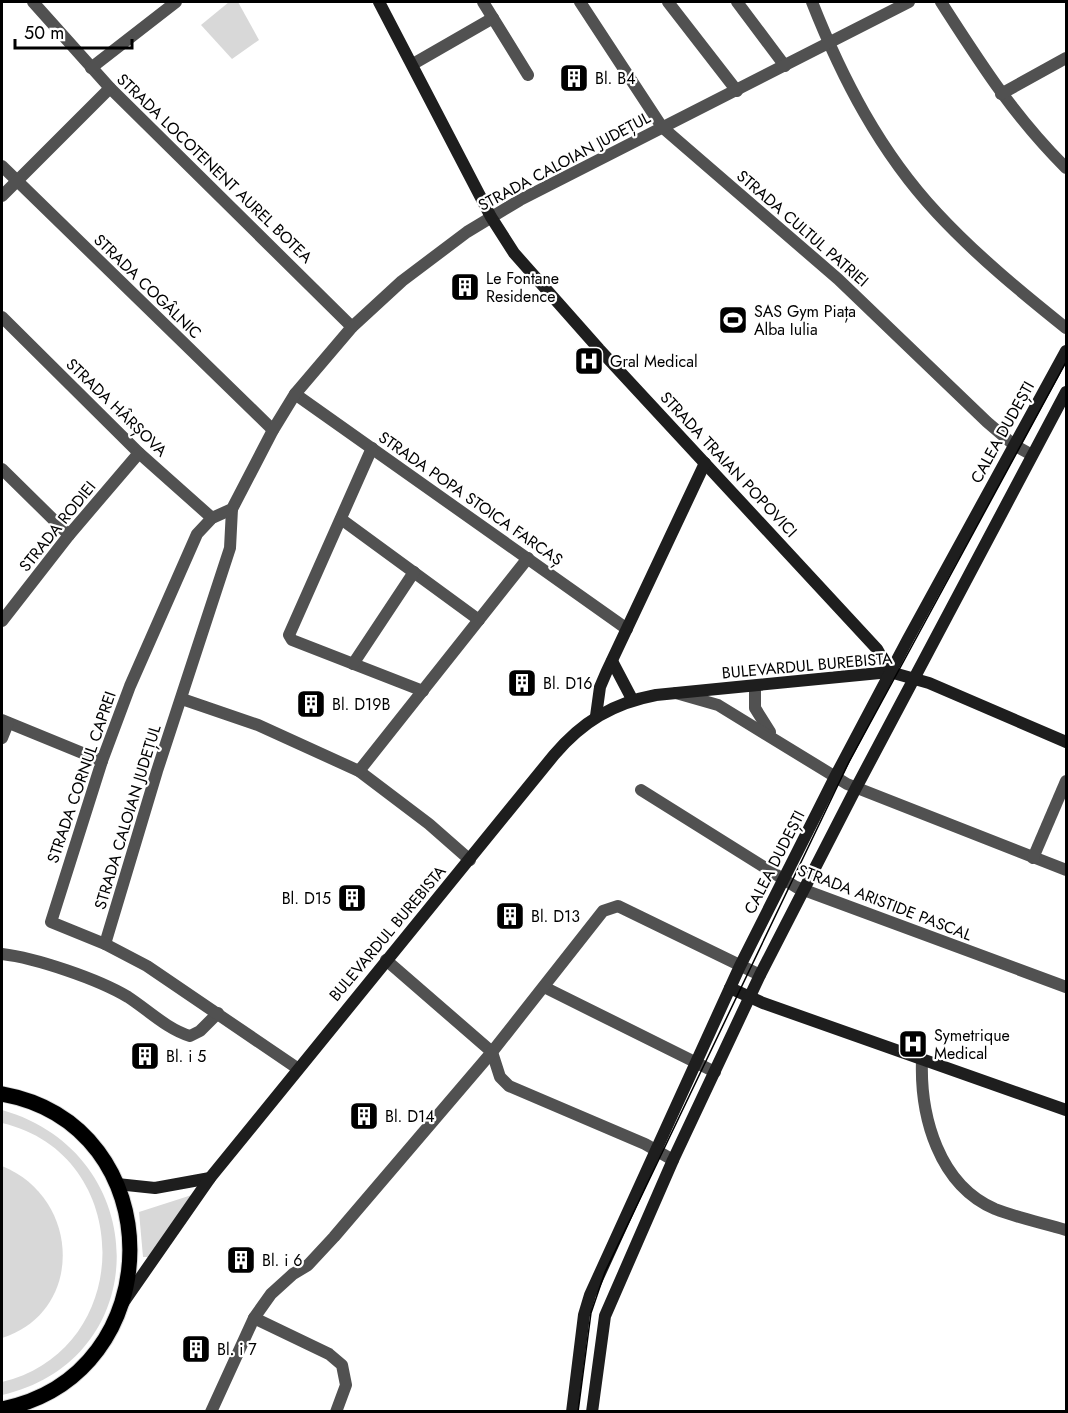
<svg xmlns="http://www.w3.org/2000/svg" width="1068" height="1413" font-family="Jost,sans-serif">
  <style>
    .green { fill: #d8d8d8 }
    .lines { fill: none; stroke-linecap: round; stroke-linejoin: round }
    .primary-casing { stroke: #dbdbdb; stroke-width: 17 }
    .street { stroke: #515151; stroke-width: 12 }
    .secondary { stroke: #1e1e1e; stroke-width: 12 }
    .primary { stroke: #000; stroke-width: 15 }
    .tram { stroke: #000; stroke-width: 1.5 }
    .labels { text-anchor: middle; stroke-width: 4.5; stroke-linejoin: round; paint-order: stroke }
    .poi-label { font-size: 16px; fill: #000; stroke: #fff; text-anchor: start }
    .street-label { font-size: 16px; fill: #000; stroke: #fff }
  </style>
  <rect width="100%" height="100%" fill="#fff"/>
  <g class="green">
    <polygon points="229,2 238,2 259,40 232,59 201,25"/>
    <path d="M 2,1110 C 154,1153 156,1360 2,1395 L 2,1382 C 136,1350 136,1154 2,1123 Z"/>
    <path d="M 2,1166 C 80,1197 86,1311 2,1338 Z"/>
    <polygon points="195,1194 150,1257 143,1257 139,1212"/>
  </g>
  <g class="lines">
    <g class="primary-casing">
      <path id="primary" d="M 2,1094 C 173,1125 172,1375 2,1409"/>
    </g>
    <g class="street">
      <polyline points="33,2 110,88 352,327"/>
      <polyline points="483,2 528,75"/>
      <polyline points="580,2 662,127 838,279 987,422 1014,445 1032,455"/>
      <polyline points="668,2 737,91"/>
      <polyline points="737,2 785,66"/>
      <path d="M 812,2 C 842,78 880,152 937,213 C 976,255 1021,292 1066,328"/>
      <path d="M 941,2 C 981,64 1013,115 1066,168"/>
      <polyline points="413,64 493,18"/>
      <polyline points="91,68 176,2"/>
      <polyline points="1001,94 1066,58"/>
      <polyline points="2,166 273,430"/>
      <polyline points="2,196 110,88"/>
      <polyline points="2,317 139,453 212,518"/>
      <polyline points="295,394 627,629"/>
      <polyline points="372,448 289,635 292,640 423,691"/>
      <polyline points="2,469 69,535"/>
      <polyline points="341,519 479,620"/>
      <polyline points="2,621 69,535 139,453"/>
      <polyline points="353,664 414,572"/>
      <polyline points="755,686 755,708 770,732"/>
      <polyline points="676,693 718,705 847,784 1066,870"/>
      <polyline points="182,699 258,725 359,771 429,824 470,860"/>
      <polyline points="2,720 102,761"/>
      <polyline points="2,738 8,723"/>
      <polyline points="359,771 528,558"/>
      <polyline points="641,790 796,887 1066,987"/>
      <polyline points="1033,858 1066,781"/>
      <polyline points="105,944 157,771 230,548 232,509"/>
      <path d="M 2,954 C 36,958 98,979 128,997 C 148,1010 167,1029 190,1036 L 200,1031 L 218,1013"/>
      <polyline points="386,960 492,1052 500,1077 509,1086 645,1144 673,1160"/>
      <polyline points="544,987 715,1072"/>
      <path d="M 922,1060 C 920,1117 939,1185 995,1209 C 1018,1218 1043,1223 1066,1230"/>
      <polyline points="297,1068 147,966 105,944 51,922 102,761 130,686 197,534 212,518 232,509 273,430 295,394 352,327 402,281 467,232 520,200 909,2"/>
      <polyline points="254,1318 329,1354 342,1365 346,1385 336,1412"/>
      <polyline points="211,1412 254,1318 271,1294 293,1274 308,1265 334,1237 492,1052 603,911 618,906 760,975"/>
    </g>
    <g class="secondary">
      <polyline points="379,2 491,217 514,253 599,349 877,649 890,672"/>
      <polyline points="612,661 632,699"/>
      <polyline points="596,716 600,687 606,673 705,463"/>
      <polyline points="730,988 763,1003 1066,1110"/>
      <polyline points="117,1184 155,1188 210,1178"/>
      <path d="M 123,1303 L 210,1178 L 554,755 C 582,722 613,703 656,695 L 890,672 L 929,683 L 1066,742"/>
      <polyline points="572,1412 584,1315 590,1295 740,966 835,777 908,639 1066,351"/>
      <polyline points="592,1412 605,1316 673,1160 760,975 856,788 1066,392"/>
    </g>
    <use href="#primary" class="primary"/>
    <polyline class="tram" points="578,1412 591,1313 605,1272 849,762 1066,362"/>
  </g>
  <defs>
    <g id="building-square" transform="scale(1.5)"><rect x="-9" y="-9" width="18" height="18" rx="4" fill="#000" stroke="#fff"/><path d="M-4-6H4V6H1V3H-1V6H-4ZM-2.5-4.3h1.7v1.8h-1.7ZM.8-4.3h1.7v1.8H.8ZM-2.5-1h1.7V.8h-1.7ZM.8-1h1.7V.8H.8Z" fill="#fff"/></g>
    <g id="stadium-square" transform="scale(1.5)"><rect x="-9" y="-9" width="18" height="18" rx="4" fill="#000" stroke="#fff"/><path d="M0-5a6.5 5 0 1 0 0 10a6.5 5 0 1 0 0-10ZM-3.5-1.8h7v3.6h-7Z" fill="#fff"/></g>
    <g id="hospital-square" transform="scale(1.5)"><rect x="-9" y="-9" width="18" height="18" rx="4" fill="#000" stroke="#fff"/><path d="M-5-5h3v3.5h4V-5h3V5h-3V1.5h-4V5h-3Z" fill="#fff"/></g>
  </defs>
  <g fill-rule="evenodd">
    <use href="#building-square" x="574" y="78"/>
    <use href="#building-square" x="465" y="287"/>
    <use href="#stadium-square" x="733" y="320"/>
    <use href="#hospital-square" x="589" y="361"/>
    <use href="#building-square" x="522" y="683"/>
    <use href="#building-square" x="311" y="704"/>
    <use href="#building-square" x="352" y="898"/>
    <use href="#building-square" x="510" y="916"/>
    <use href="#hospital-square" x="913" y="1044"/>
    <use href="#building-square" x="145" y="1056"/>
    <use href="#building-square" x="364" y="1116"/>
    <use href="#building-square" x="241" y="1260"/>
    <use href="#building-square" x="196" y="1349"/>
  </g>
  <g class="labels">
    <g class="poi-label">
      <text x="595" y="84">Bl. B4</text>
      <text x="486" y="284">Le Fontane<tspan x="486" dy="18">Residence</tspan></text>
      <text x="754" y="317">SAS Gym Piața<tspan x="754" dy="18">Alba Iulia</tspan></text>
      <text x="610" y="367">Gral Medical</text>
      <text x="543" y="689">Bl. D16</text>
      <text x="332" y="710">Bl. D19B</text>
      <text x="331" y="904" text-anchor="end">Bl. D15</text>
      <text x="531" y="922">Bl. D13</text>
      <text x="934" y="1041">Symetrique<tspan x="934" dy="18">Medical</tspan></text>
      <text x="166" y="1062">Bl. i 5</text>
      <text x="385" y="1122">Bl. D14</text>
      <text x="262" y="1266">Bl. i 6</text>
      <text x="217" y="1355">Bl. i 7</text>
    </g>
    <g class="street-label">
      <text transform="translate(564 161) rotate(-28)" y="6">STRADA CALOIAN JUDEȚUL</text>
      <text transform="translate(215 168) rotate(44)" y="6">STRADA LOCOTENENT AUREL BOTEA</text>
      <text transform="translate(803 228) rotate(41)" y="6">STRADA CULTUL PATRIEI</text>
      <text transform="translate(148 286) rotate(44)" y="6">STRADA COGÂLNIC</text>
      <text transform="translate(117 407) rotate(44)" y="6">STRADA HÂRȘOVA</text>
      <text transform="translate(1002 432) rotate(-61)" y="6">CALEA DUDEȘTI</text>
      <text transform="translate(729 464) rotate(47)" y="6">STRADA TRAIAN POPOVICI</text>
      <text transform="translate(471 498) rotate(35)" y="6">STRADA POPA STOICA FARCAȘ</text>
      <text transform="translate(57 526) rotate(-51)" y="6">STRADA RODIEI</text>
      <text transform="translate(807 665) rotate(-5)" y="6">BULEVARDUL BUREBISTA</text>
      <text transform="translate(81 777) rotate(-71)" y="6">STRADA CORNUL CAPREI</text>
      <text transform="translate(127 817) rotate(-73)" y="6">STRADA CALOIAN JUDEȚUL</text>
      <text transform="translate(774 862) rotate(-63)" y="6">CALEA DUDEȘTI</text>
      <text transform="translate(885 902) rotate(21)" y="6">STRADA ARISTIDE PASCAL</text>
      <text transform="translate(387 933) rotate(-50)" y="6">BULEVARDUL BUREBISTA</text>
    </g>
  </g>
  <rect width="1068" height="1413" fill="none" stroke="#000000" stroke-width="6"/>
  <path d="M15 39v9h117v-9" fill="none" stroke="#000000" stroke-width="3"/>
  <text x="24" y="39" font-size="18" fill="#000000" stroke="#ffffff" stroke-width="4.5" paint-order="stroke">50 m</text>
</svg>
